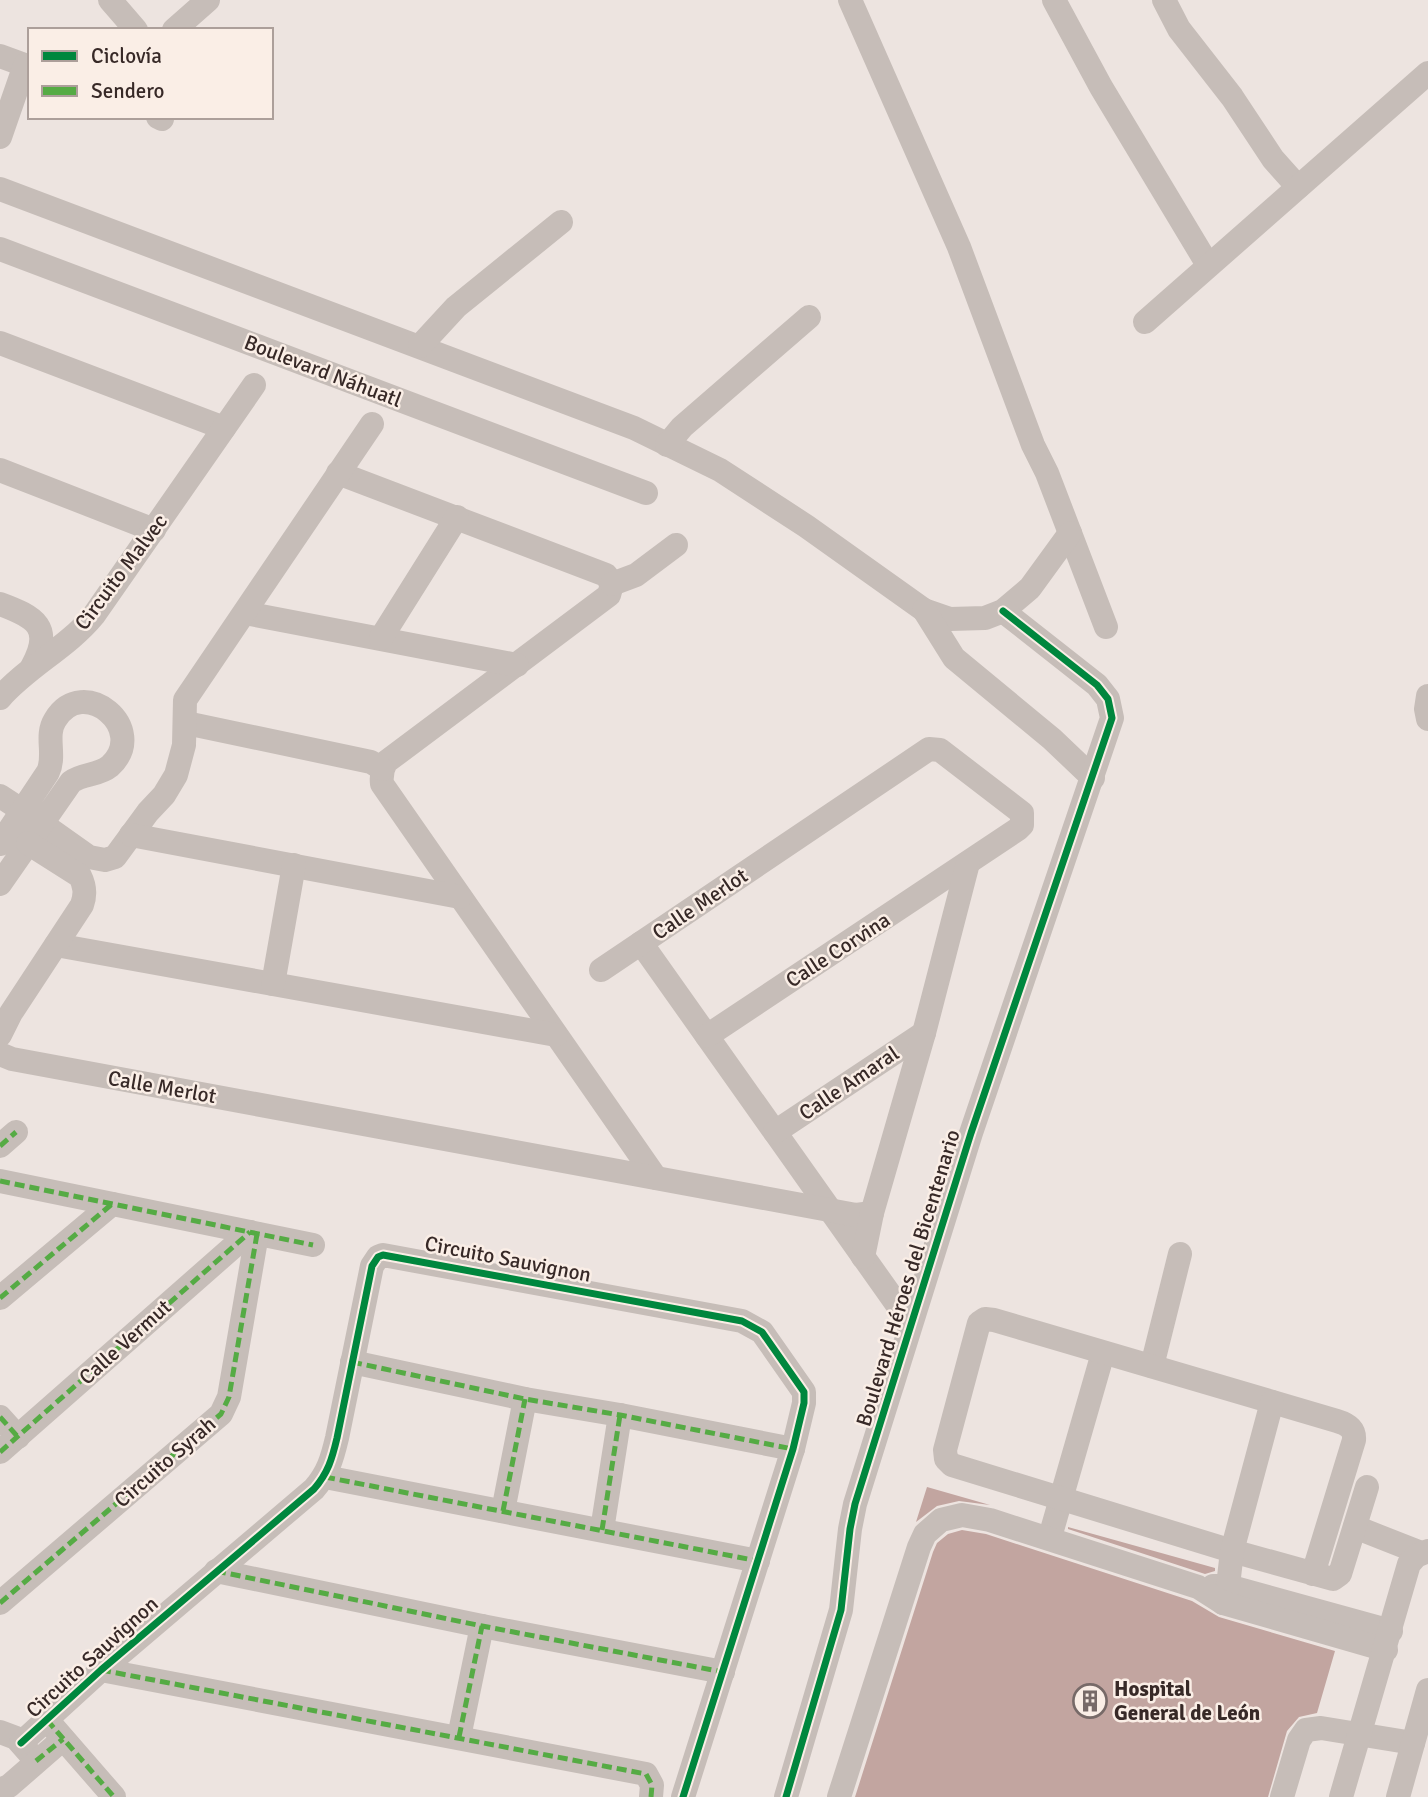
<svg xmlns="http://www.w3.org/2000/svg" width="1428" height="1797" font-family="Signika,sans-serif">
  <style>
    .building { fill: #c2a5a0 }
    .lines { fill: none; stroke-linecap: round; stroke-linejoin: round }
    .minor { stroke: #c6bdb8; stroke-width: 24 }
    .quiet { stroke: #55ab44; stroke-width: 5; stroke-dasharray: 10 5; stroke-linecap: butt }
    .cycleway-casing { stroke: #faeee6; stroke-width: 11 }
    .cycleway { stroke: #00873e; stroke-width: 7 }
    .labels { text-anchor: middle; stroke-width: 5; stroke-linejoin: round; paint-order: stroke }
    .street-label { font-size: 21px; fill: #372927; stroke: #faeee6 }
    .poi-label { font-size: 21px; font-weight: bold; fill: #372927; stroke: #faeee6; text-anchor: start }
  </style>
  <rect width="100%" height="100%" fill="#ede4e0"/>
  <g class="building">
    <polygon points="927,1487 990,1505 959,1501 937,1506 916,1522"/>
    <polygon points="1068,1527 1215,1568 1215,1571 1205,1574 1068,1529"/>
    <polygon points="962,1530 986,1534 1192,1601 1219,1617 1335,1651 1317,1713 1299,1717 1287,1731 1268,1797 855,1797 933,1552 937,1543 948,1534"/>
  </g>
  <g class="lines">
    <g class="minor">
      <polyline points="110,0 136,30"/>
      <polyline points="850,0 959,247 1033,445 1047,473 1106,627"/>
      <polyline points="1054,0 1101,87 1208,265"/>
      <polyline points="1164,0 1179,29 1232,97 1273,159 1298,187"/>
      <polyline points="174,30 208,0"/>
      <polyline points="0,56 30,67"/>
      <polyline points="158,117 162,119"/>
      <polyline points="0,137 25,65"/>
      <polyline points="0,189 634,428 720,470 806,526 924,610 950,619 985,618 1003,611 1030,588 1070,533"/>
      <polyline points="0,249 646,493"/>
      <polyline points="1145,322 1428,73"/>
      <polyline points="0,343 224,428"/>
      <polyline points="420,346 456,307 561,222"/>
      <polyline points="667,445 682,427 809,317"/>
      <polyline points="0,470 154,530"/>
      <path d="M 338,473 L 606,575 L 612,584 L 609,595 L 386,762 C 382,769 381,775 382,784 L 656,1178"/>
      <polyline points="612,584 636,575 676,545"/>
      <path d="M 0,604 C 35,617 54,627 32,667"/>
      <polyline points="924,610 954,658 1052,739 1093,778"/>
      <polyline points="245,613 517,665"/>
      <polyline points="381,638 457,517"/>
      <polyline points="1428,696 1426,709 1428,719"/>
      <path d="M 0,698 C 28,666 67,648 94,615 L 254,385"/>
      <polyline points="186,723 371,762 382,769"/>
      <polyline points="0,796 23,811"/>
      <polyline points="41,823 89,857 105,860 115,857 148,812 164,795 176,775 184,745 185,700 372,424"/>
      <polyline points="131,835 460,897"/>
      <path d="M 0,844 L 48,772 C 56,755 45,736 55,720 C 83,673 150,729 110,766 C 98,776 83,773 71,782 L 0,884"/>
      <polyline points="641,943 896,1303"/>
      <polyline points="56,945 556,1035"/>
      <polyline points="601,970 929,749 940,750 1022,813 1022,825 1018,829 707,1036"/>
      <polyline points="273,984 294,865"/>
      <path d="M 0,1035 L 11,1013 L 82,905 C 86,894 85,886 80,876 L 28,843"/>
      <polyline points="0,1054 12,1059 856,1215 872,1213"/>
      <polyline points="775,1132 924,1033"/>
      <polyline points="0,1146 16,1132"/>
      <polyline points="0,1181 313,1245"/>
      <polyline points="863,1257 872,1213 924,1033 968,863"/>
      <polyline points="0,1298 112,1204"/>
      <polyline points="352,1362 525,1399 620,1415 793,1449"/>
      <polyline points="1152,1366 1180,1254"/>
      <polyline points="0,1417 18,1437"/>
      <polyline points="0,1452 250,1232"/>
      <polyline points="325,1477 758,1561"/>
      <polyline points="503,1511 525,1399"/>
      <polyline points="1355,1527 1421,1553"/>
      <polyline points="602,1530 620,1415"/>
      <polyline points="1050,1537 1103,1353"/>
      <polyline points="216,1571 482,1626 723,1672"/>
      <path d="M 1313,1574 L 1354,1440 C 1355,1428 1347,1424 1337,1421 L 994,1320 L 985,1319 L 979,1323 L 945,1450 L 946,1459 L 952,1465 L 1232,1551 L 1333,1579 L 1340,1574 L 1367,1487"/>
      <polyline points="1213,1586 1228,1586 1391,1631"/>
      <polyline points="0,1603 221,1414 229,1397 257,1234"/>
      <polyline points="1223,1603 1228,1586 1232,1551 1272,1402"/>
      <polyline points="101,1670 646,1774 652,1785 651,1797"/>
      <polyline points="47,1720 114,1797"/>
      <polyline points="0,1732 16,1738 31,1755"/>
      <polyline points="459,1737 482,1626"/>
      <path d="M 21,1743 L 101,1670 L 314,1489 C 328,1473 332,1459 337,1438 L 372,1266 L 378,1257 L 383,1255 L 742,1321 L 762,1332 L 804,1392 L 804,1403 L 793,1449 L 683,1797"/>
      <polyline points="0,1790 9,1786 63,1739"/>
      <polyline points="786,1797 841,1610 850,1529 855,1504 971,1133 1112,718 1108,699 1097,685 1003,611"/>
      <polyline points="839,1797 919,1547 925,1534 941,1520 962,1515 990,1520 1198,1587 1223,1603 1386,1650"/>
      <polyline points="1282,1797 1299,1740 1306,1730 1321,1728 1413,1743"/>
      <polyline points="1341,1797 1409,1564 1416,1556 1428,1551"/>
      <polyline points="1398,1797 1428,1690"/>
    </g>
    <g class="quiet">
      <polyline points="0,1146 16,1132"/>
      <polyline points="0,1181 313,1245"/>
      <polyline points="0,1298 112,1204"/>
      <polyline points="352,1362 525,1399 620,1415 793,1449"/>
      <polyline points="0,1417 18,1437"/>
      <polyline points="0,1452 250,1232"/>
      <polyline points="325,1477 758,1561"/>
      <polyline points="503,1511 525,1399"/>
      <polyline points="602,1530 620,1415"/>
      <polyline points="216,1571 482,1626 723,1672"/>
      <polyline points="0,1603 221,1414 229,1397 257,1234"/>
      <polyline points="101,1670 646,1774 652,1785 651,1797"/>
      <polyline points="47,1720 114,1797"/>
      <polyline points="459,1737 482,1626"/>
      <polyline points="36,1761 63,1739"/>
    </g>
    <g class="cycleway-casing">
      <g id="cycleway">
        <path d="M 21,1743 L 101,1670 L 314,1489 C 328,1473 332,1459 337,1438 L 372,1266 L 378,1257 L 383,1255 L 742,1321 L 762,1332 L 804,1392 L 804,1403 L 793,1449 L 683,1797"/>
        <polyline points="786,1797 841,1610 850,1529 855,1504 971,1133 1112,718 1108,699 1097,685 1003,611"/>
      </g>
    </g>
    <use href="#cycleway" class="cycleway"/>
  </g>
  <defs>
    <g id="building-ring" transform="scale(1.75)"><circle r="9.5" fill="#faeee6" stroke="#776a68" stroke-width="1.5"/><path d="M-4-6H4V6H1V3H-1V6H-4ZM-2.5-4.3h1.7v1.8h-1.7ZM.8-4.3h1.7v1.8H.8ZM-2.5-1h1.7V.8h-1.7ZM.8-1h1.7V.8H.8Z" fill="#776a68"/></g>
  </defs>
  <g fill-rule="evenodd">
    <use href="#building-ring" x="1090" y="1701"/>
  </g>
  <g class="labels">
    <g class="street-label">
      <text transform="translate(323 371) rotate(21)" y="7">Boulevard Náhuatl</text>
      <text transform="translate(121 572) rotate(-53)" y="7">Circuito Malvec</text>
      <text transform="translate(700 904) rotate(-34)" y="7">Calle Merlot</text>
      <text transform="translate(838 950) rotate(-33)" y="7">Calle Corvina</text>
      <text transform="translate(849 1083) rotate(-34)" y="7">Calle Amaral</text>
      <text transform="translate(162 1087) rotate(10)" y="7">Calle Merlot</text>
      <text transform="translate(508 1259) rotate(11)" y="7">Circuito Sauvignon</text>
      <text transform="translate(908 1278) rotate(-73)" y="7">Boulevard Héroes del Bicentenario</text>
      <text transform="translate(125 1342) rotate(-42)" y="7">Calle Vermut</text>
      <text transform="translate(165 1462) rotate(-41)" y="7">Circuito Syrah</text>
      <text transform="translate(92 1657) rotate(-42)" y="7">Circuito Sauvignon</text>
    </g>
    <g class="poi-label">
      <text x="1114" y="1696">Hospital<tspan x="1114" dy="24">General de León</tspan></text>
    </g>
  </g>
  <rect x="28" y="28" width="245" height="91" fill="#faeee6" stroke="#ac9f9a" stroke-width="2"/>
  <rect x="42" y="51" width="35" height="10" fill="#00873e" stroke="#ac9f9a" stroke-width="2"/>
  <text x="91" y="63" font-size="21" fill="#372927">Ciclovía</text>
  <rect x="42" y="86" width="35" height="10" fill="#55ab44" stroke="#ac9f9a" stroke-width="2"/>
  <text x="91" y="98" font-size="21" fill="#372927">Sendero</text>
</svg>
